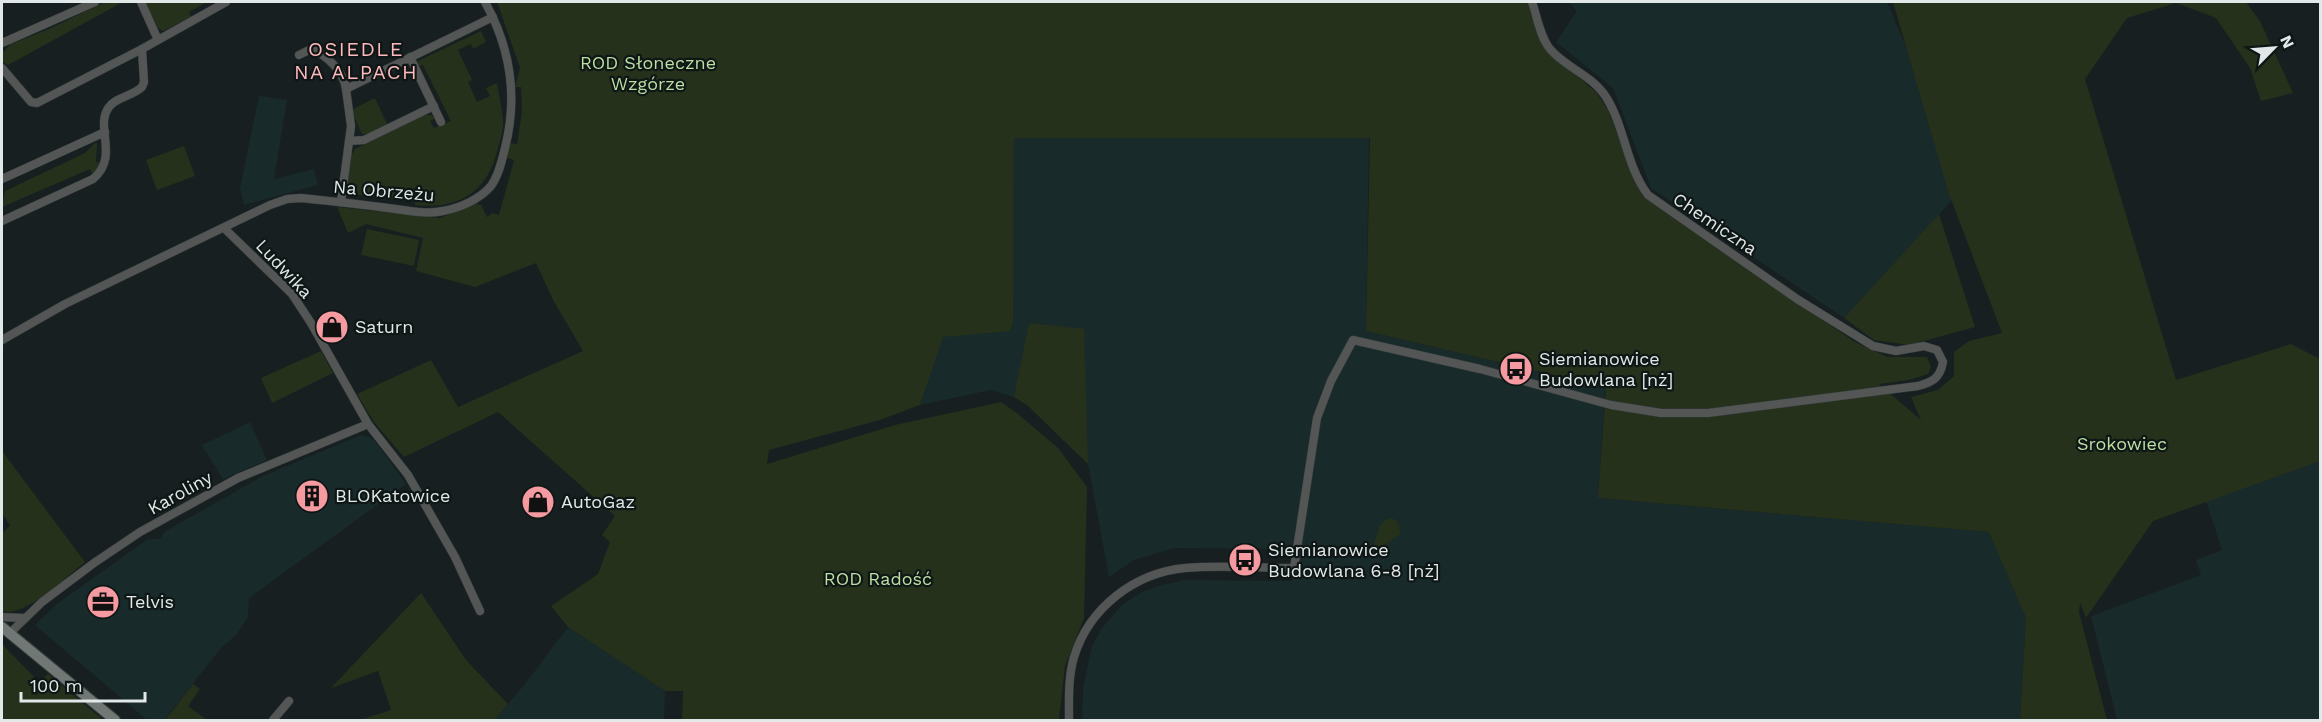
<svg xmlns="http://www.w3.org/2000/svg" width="2322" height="722" font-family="'Work Sans',sans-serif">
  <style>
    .built { fill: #192a2b }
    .green { fill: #25311b }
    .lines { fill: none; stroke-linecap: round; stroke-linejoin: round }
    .street-casing { stroke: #333b3c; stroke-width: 9 }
    .secondary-casing { stroke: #333b3c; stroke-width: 12 }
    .street { stroke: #535655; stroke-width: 8 }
    .secondary { stroke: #717774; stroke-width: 10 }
    .labels { text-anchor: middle; stroke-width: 4.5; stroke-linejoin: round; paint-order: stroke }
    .park-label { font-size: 18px; fill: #bddfa2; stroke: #0e1616 }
    .street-label { font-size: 18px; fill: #e2e8e8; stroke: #0e1616 }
    .poi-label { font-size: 18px; fill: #e2e8e8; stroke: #0e1616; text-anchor: start }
    .neighbourhood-label { font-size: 20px; letter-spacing: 1.5px; fill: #ffbabd; stroke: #0e1616 }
  </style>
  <rect width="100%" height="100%" fill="#171f20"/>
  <g class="built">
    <polygon points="1569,2 1887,2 1918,75 1955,197 1844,318 1651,188 1613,88 1556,42 1577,11"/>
    <polygon points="259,96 287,100 274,179 314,169 318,185 244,205 240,188"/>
    <polygon points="1013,138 1369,138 1366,331 1605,387 1598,498 1990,532 2026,618 2020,720 1082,720 1083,688 1092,646 1102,628 1123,604 1142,592 1162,585 1184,580 1292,581 1292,549 1174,548 1134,560 1109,577 1088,464 1027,405 1014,397 991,390 920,405 942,337 1013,322"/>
    <polygon points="250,422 267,460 223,479 202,445"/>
    <polygon points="361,435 370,437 378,445 406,484 249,598 248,617 236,635 222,647 164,720 147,720 35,625 57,604 148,539 161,539 164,532 263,476"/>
    <polygon points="2320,455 2320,720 2117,720 2091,616 2201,575 2196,560 2222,550 2204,495"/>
    <polygon points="568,627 665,691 664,720 494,720 525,684"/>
  </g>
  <g class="green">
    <polygon points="105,2 123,2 8,65 3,62 2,53 11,44 49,29"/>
    <polygon points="145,2 207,2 189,12 191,17 163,31 158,28"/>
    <polygon points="497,2 1529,2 1546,50 1596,92 1608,110 1643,197 1855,342 1888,357 1927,357 1931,367 1928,374 1909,380 1879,384 1921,420 1911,397 1938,390 1954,376 1954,352 1969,341 2002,333 1949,194 1893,2 2246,2 2260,21 2293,93 2261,101 2250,68 2216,18 2176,3 2127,18 2085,79 2176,380 2291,344 2320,359 2320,461 2153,521 2086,618 2080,603 2079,612 2107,720 2020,720 2026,618 1989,532 1598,498 1606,385 1605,387 1366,331 1370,138 1014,138 1013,322 1010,331 943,337 920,405 880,420 769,450 767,464 895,425 1001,402 1018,414 1058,448 1087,487 1084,618 1065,666 1059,720 682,720 683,691 665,691 568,627 551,606 598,574 610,542 602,535 615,516 498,412 404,457 374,422 357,394 431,360 458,407 583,351 553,300 536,263 475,287 416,271 423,238 366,224 348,233 337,207 440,218 475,204 481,205 487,217 492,213 499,215 514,160 507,158 510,143 517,144 522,112 521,87 515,87 520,68"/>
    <path d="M 481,31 L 486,42 L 473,49 L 471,44 L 458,50 L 472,80 L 468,82 L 477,102 L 490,96 L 486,88 L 497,83 C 499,95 502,108 503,120 C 504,129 500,140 498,148 C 488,192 459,210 415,205 L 415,202 L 352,194 L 348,196 L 346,192 L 351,156 L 355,149 L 424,115 L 431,115 L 435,118 L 430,121 L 434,128 L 451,121 L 423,65 L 418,67 L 418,61 Z"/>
    <polygon points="375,98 387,124 368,134 362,134 352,112 355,108"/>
    <polygon points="95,143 97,143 96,162 102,163 93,177 90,169 2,207 5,191 85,153"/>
    <polygon points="184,146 195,176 157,190 146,160"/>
    <polygon points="1939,214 1975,327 1909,345 1874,340 1844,318"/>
    <polygon points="367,229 419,240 414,266 361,255"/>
    <polygon points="1029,323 1084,329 1088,464 1027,405 1014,397"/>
    <polygon points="321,351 333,373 272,403 261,378"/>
    <path d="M 2,451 L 85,562 C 66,577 25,618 2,611 L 2,533 L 10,526 L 2,513 Z"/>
    <polygon points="1387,519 1394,519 1399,524 1400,534 1373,554 1372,551 1380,525"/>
    <polygon points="421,593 466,660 508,704 494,720 360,720 391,710 378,671 331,688"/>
    <polygon points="2,644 39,682 48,674 103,720 2,720"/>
    <polygon points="193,684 200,689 188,706 207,720 165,720"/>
  </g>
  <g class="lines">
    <g class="street-casing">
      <g id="street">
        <polyline points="141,2 158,40"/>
        <polyline points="2,43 95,2"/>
        <path d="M 299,55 L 311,49 C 327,55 344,72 346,89"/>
        <polyline points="410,57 441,122"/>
        <polyline points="2,68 31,102 37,103 142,49"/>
        <polyline points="349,141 364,140 434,106"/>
        <polyline points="2,179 105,132"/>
        <polyline points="341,202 351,126 346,89 493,17"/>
        <path d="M 2,221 L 93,179 C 120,156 94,127 109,107 C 116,97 133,96 142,87 L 144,82 L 142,49 L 226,2"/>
        <polyline points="224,228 292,294 311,323 368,424 408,475 455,557 480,611"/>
        <path d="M 2,340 L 65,304 L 270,205 L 287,199 L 301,198 C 330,201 359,204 388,208 C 406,210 425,215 443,211 C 460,208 480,199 491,186 C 499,175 502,160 505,148 C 518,97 510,47 485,2"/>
        <polyline points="2,617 24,618"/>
        <polyline points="9,634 42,602 94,563 140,532 238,478 368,424"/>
        <polyline points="273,720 289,701"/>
        <path d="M 1069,720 C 1069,699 1068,677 1074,657 C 1089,608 1134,573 1185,568 C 1220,565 1258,568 1294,568 L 1317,418 L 1331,381 L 1353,340 L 1480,369 L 1611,405 L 1661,413 L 1708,413 L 1918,386 C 1933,382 1940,378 1943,362 L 1937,350 L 1924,346 L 1896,351 L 1873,346 L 1797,299 L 1648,195 C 1626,166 1625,127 1606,97 C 1592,75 1566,68 1550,49 C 1540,37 1537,16 1532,2"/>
      </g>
    </g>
    <g class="secondary-casing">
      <polyline id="secondary" points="2,627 115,720"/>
    </g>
    <use href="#street" class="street"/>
    <use href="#secondary" class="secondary"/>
  </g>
  <defs>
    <g id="shop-disc" transform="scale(1.725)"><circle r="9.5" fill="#f49aa0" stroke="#0e1616"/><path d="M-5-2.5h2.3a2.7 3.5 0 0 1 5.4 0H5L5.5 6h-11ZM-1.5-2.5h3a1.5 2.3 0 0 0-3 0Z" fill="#111"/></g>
    <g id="bus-disc" transform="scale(1.725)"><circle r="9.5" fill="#f49aa0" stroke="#0e1616"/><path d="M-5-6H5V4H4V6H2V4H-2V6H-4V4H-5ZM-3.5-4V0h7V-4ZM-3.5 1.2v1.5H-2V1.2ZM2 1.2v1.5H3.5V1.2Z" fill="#111"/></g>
    <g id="building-disc" transform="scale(1.725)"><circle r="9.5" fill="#f49aa0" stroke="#0e1616"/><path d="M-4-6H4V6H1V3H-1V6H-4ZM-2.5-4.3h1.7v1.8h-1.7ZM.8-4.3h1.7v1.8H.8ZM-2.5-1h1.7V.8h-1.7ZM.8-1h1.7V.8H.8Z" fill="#111"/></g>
    <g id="office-disc" transform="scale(1.725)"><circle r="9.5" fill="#f49aa0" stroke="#0e1616"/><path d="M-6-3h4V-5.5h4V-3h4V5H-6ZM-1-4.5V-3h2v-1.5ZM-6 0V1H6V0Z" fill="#111"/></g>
  </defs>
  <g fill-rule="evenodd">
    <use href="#shop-disc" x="332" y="327"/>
    <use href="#bus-disc" x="1516" y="369"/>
    <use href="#building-disc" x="312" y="496"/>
    <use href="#shop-disc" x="538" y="502"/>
    <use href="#bus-disc" x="1245" y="560"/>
    <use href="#office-disc" x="103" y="602"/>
  </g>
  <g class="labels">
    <g class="park-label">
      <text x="648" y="69">ROD Słoneczne<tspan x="648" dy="21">Wzgórze</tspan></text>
      <text x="2122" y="450">Srokowiec</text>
      <text x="878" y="585">ROD Radość</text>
    </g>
    <g class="street-label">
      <text transform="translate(384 191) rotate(5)" y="6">Na Obrzeżu</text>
      <text transform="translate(1715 224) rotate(34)" y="6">Chemiczna</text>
      <text transform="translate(284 269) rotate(47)" y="6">Ludwika</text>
      <text transform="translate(180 493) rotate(-29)" y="6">Karoliny</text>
    </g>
    <g class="poi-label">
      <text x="355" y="333">Saturn</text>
      <text x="1539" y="365">Siemianowice<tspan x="1539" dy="21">Budowlana [nż]</tspan></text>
      <text x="335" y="502">BLOKatowice</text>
      <text x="561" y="508">AutoGaz</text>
      <text x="1268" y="556">Siemianowice<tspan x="1268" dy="21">Budowlana 6-8 [nż]</tspan></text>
      <text x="126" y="608">Telvis</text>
    </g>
    <g class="neighbourhood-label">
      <text x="356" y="56">OSIEDLE<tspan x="356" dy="23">NA ALPACH</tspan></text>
    </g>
  </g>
  <rect width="2322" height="722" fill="none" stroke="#e2e8e8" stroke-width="6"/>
  <g transform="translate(2274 48) rotate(65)" stroke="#0e1616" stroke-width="4.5" paint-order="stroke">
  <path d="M0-4.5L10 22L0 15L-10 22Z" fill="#e2e8e8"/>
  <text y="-9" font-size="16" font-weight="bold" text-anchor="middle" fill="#e2e8e8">N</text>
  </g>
  <path d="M21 692v9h124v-9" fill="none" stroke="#e2e8e8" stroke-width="3"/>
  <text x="30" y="692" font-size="18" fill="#e2e8e8" stroke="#0e1616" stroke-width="4.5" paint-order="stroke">100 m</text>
</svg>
